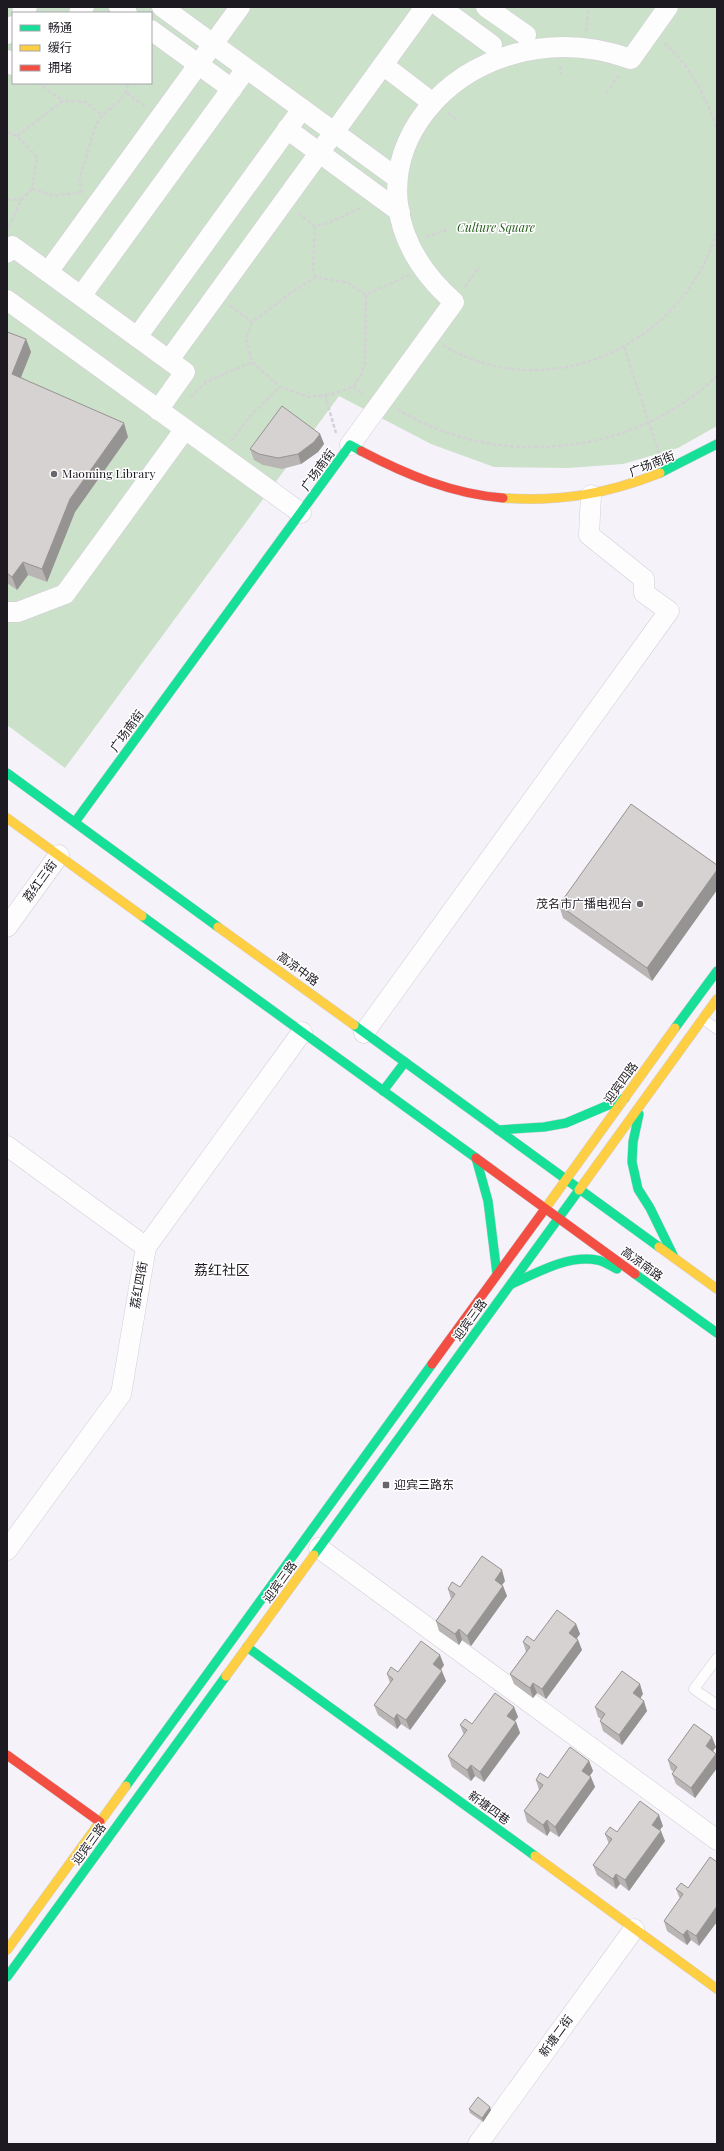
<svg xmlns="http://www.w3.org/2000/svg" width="724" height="2151" font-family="'Playfair Display','Noto Sans SC',serif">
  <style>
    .green { fill: #cce1ca; fill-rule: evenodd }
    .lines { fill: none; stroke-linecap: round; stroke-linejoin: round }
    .lane-casing { stroke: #d2ced6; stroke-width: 11 }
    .street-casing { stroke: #d2ced6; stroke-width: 21 }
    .fast-casing { stroke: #d2ced6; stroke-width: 10 }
    .slow-casing { stroke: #d2ced6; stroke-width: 10 }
    .jam-casing { stroke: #d2ced6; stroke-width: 10 }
    .path { stroke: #d3d2d5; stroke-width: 2.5; stroke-dasharray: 4 2; stroke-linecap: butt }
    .lane { stroke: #fefdfe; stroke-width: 10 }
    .street { stroke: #fefdfe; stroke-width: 20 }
    .fast { stroke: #16e098; stroke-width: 9 }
    .slow { stroke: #ffcf43; stroke-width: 9 }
    .jam { stroke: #f24e42; stroke-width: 9 }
    .wall { fill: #b9b5b5 }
    .shaded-wall { fill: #969393 }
    .building { fill: #d7d2d2; stroke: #969393 }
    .poi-dot { fill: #6a666e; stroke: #fff; stroke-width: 1.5 }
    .labels { text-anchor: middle; stroke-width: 3; stroke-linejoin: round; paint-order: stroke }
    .park-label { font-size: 12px; font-style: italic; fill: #255c1b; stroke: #fff }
    .street-label { font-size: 12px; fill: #1e1a22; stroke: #fff }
    .poi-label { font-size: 12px; fill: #1e1a22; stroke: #fff; text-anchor: start }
    .quarter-label { font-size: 14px; fill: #1e1a22; stroke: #fff }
  </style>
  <rect width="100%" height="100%" fill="#f6f2fa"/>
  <path class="green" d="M 7,7 L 717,7 L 717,426 L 678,448 L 623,464 L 568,468 L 494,467 L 431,444 L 339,396 L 65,768 L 7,725 ZM 13,13 L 151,13 L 151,83 L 13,83 Z"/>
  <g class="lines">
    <g class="lane-casing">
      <g id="lane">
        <polyline points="703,1019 717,1029"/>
        <polyline points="717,1658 694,1689 717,1705"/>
      </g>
    </g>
    <g class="street-casing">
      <g id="street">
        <polyline points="119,7 127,13"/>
        <polyline points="162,7 397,178"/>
        <polyline points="440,7 492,45"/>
        <polyline points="486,7 526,35"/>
        <polyline points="22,13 27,7"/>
        <polyline points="79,13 84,7"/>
        <polyline points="151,30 232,89"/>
        <polyline points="7,34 13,26"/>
        <polyline points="7,60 13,65"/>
        <polyline points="383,65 425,97"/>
        <polyline points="287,129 400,212"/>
        <polyline points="7,253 12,246 185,372 158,410"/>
        <polyline points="48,272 240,7"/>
        <polyline points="81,296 246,69"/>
        <polyline points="7,300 301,513"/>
        <polyline points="137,337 302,109"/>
        <polyline points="169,360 425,7"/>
        <path d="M 350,445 L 454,302 C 310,174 466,0 631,59 L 668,7"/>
        <polyline points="7,612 18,612 65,594 185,429"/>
        <polyline points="7,927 59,855"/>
        <polyline points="364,1033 669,611 644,593 644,579 589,535 591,495"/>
        <polyline points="7,1146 146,1247"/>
        <polyline points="319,1548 717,1840"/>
        <polyline points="7,1550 121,1394 146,1247 302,1032"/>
        <polyline points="478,2144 634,1929"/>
      </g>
    </g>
    <g class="fast-casing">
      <g id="fast">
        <polyline points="660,473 717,444"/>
        <polyline points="7,773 218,927"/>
        <polyline points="75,822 350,445 361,451"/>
        <polyline points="142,916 476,1158"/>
        <polyline points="354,1025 659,1247"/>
        <polyline points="675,1028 717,971"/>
        <polyline points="383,1091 405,1062"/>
        <polyline points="639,1114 633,1142 632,1162 638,1189 650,1208 673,1255"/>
        <polyline points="498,1130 544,1127 566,1123 625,1098"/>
        <polyline points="476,1158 488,1201 497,1274"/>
        <polyline points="635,1274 717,1333"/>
        <path d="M 512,1284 C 538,1272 568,1255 597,1260 C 604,1261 611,1266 617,1269"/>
        <polyline points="314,1555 579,1190"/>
        <polyline points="247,1647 535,1856"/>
        <polyline points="126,1786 432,1364"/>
        <polyline points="7,1977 226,1676"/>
      </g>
    </g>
    <g class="slow-casing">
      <g id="slow">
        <path d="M 503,498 C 560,502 607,494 660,473"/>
        <polyline points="7,818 142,916"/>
        <polyline points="218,927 354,1025"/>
        <polyline points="579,1190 717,999"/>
        <polyline points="542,1213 675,1028"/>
        <polyline points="659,1247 717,1289"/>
        <polyline points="226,1676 314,1555"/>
        <polyline points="535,1856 717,1989"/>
        <polyline points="7,1950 126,1786"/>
      </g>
    </g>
    <g class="jam-casing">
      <g id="jam">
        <path d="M 361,451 C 405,474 452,494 503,498"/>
        <polyline points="476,1158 635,1274"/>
        <polyline points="432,1364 542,1213"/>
        <polyline points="7,1755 100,1822"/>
      </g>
    </g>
    <g class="path">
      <polyline points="586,32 589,7"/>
      <path d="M 664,43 C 690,65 707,98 717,130"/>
      <polyline points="560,66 561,74"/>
      <polyline points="38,83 63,101"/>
      <polyline points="127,93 146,107"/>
      <polyline points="606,93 619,75"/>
      <polyline points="448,113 456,119"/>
      <polyline points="7,132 17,136 37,157 32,189 21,200 8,229"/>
      <polyline points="17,136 63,101 86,102 103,116"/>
      <polyline points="32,189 55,196 80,192"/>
      <path d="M 82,193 L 79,178 C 87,161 90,137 98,122 C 107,106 126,103 128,83"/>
      <polyline points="7,199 21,200"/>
      <polyline points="298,213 315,226 331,222 362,207"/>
      <polyline points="315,226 313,271 316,277 348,283 366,295 409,275"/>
      <polyline points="426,237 449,229"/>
      <polyline points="465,287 480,266"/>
      <polyline points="230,306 252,322 295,290 316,277"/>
      <polyline points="252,322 246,339 252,362 280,387 309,397 332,394 353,387 361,375 365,363 366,295"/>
      <path d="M 443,345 C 547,409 686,344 717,230"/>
      <polyline points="624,347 659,453"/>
      <polyline points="353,387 364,395"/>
      <polyline points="325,395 336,433"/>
      <polyline points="191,397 206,382 252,362"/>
      <path d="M 397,409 C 496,470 632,457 717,376"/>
      <polyline points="231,441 250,416 280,387"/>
    </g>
    <use href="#lane" class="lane"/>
    <use href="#street" class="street"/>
    <use href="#fast" class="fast"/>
    <use href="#slow" class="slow"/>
    <use href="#jam" class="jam"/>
  </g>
  <g class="wall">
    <polygon points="7,332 26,339 31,352 21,377 128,437 75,512 47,582 28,575 17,590 7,583"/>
    <polygon points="320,434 324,444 318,452 301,464 282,469 263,465 254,460 250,449"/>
    <polygon points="717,865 717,890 652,981 563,918 559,905"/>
    <polygon points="505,1581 502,1585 503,1586 507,1596 471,1646 462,1640 459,1645 439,1631 436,1621 451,1599 448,1589"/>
    <polygon points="576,1624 580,1634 577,1638 578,1640 582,1650 546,1699 537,1693 533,1698 514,1684 510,1674 526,1652 523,1642 534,1641"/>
    <polygon points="444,1665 441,1670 446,1681 410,1730 401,1724 397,1729 378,1715 374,1705 390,1683 387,1674"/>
    <polygon points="643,1694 640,1699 647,1711 622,1745 603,1731 600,1721 601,1719 598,1717 595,1707"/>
    <polygon points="514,1707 518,1717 514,1721 516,1722 520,1733 484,1782 475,1776 471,1781 452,1767 448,1756 464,1735 460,1725 472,1724"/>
    <polygon points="716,1747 713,1751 716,1754 717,1756 717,1768 695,1798 676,1784 672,1774 674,1772 671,1770 668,1760"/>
    <polygon points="589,1761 593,1771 590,1776 595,1787 559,1837 550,1831 547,1836 527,1822 524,1811 539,1790 536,1780 548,1778"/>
    <polygon points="663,1826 659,1830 665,1841 629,1891 620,1884 616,1889 597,1875 593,1865 609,1844 605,1834"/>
    <polygon points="681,1883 699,1946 691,1940 687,1945 667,1931 664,1921 680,1899 676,1889"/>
    <polygon points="469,2109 491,2110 483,2122 470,2113"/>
  </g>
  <g class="shaded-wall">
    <polygon points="26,339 31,352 17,387 12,374"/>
    <polygon points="124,423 128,437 75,512 47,582 42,569 70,499"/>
    <polygon points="320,434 324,444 318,452 301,464 298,454"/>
    <polygon points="23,562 28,575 17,590 12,577"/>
    <polygon points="717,870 717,890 652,981 647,968"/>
    <polygon points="502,1570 505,1581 498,1590 495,1580"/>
    <polygon points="503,1586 507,1596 471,1646 467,1636"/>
    <polygon points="576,1624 580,1634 573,1643 569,1633"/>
    <polygon points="459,1629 462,1640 459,1645 455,1634"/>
    <polygon points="578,1640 582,1650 546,1699 542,1689"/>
    <polygon points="440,1655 444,1665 437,1675 433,1664"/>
    <polygon points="442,1671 446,1681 410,1730 406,1720"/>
    <polygon points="533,1683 537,1693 533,1698 530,1688"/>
    <polygon points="640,1684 643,1694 637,1703 633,1693"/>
    <polygon points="644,1701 647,1711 622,1745 619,1735"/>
    <polygon points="514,1707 518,1717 511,1726 507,1716"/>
    <polygon points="397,1714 401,1724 397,1729 394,1719"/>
    <polygon points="516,1722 520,1733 484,1782 480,1772"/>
    <polygon points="712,1737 716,1747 709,1756 706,1746"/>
    <polygon points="716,1754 717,1756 717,1768 695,1798 691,1788"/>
    <polygon points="589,1761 593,1771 586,1781 582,1771"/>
    <polygon points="471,1765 475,1776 471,1781 467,1770"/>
    <polygon points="591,1777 595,1787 559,1837 555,1827"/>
    <polygon points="659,1815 663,1826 656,1835 652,1825"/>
    <polygon points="547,1820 550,1831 547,1836 543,1825"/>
    <polygon points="661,1831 665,1841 629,1891 625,1880"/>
    <polygon points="616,1874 620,1884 616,1889 613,1879"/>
    <polygon points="717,1906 717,1922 699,1946 696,1936"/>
    <polygon points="687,1930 691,1940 687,1945 683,1935"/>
    <polygon points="490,2107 491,2110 483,2122 482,2118"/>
  </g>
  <g class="building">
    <polygon points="7,332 26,339 12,374 124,423 70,499 42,569 23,562 12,577 7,573"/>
    <polygon points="282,406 320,434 314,442 298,454 278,458 259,454 250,449"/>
    <polygon points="631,804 717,865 717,870 647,968 559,905"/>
    <polygon points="482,1556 502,1570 495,1580 503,1586 467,1636 459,1629 455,1634 436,1621 455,1594 448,1589 452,1582 460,1587"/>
    <polygon points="557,1610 576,1624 569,1633 578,1640 542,1689 533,1683 530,1688 510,1674 530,1647 523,1642 527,1636 534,1641"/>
    <polygon points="421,1641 440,1655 433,1664 442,1671 406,1720 397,1714 394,1719 374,1705 393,1679 387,1674 391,1667 398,1672"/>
    <polygon points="622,1671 640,1684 633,1693 644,1701 619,1735 600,1721 605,1714 595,1707"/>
    <polygon points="495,1693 514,1707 507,1716 516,1722 480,1772 471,1765 467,1770 448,1756 467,1730 460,1725 465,1719 472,1724"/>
    <polygon points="694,1724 712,1737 706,1746 716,1754 691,1788 672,1774 677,1767 668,1760"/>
    <polygon points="570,1747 589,1761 582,1771 591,1777 555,1827 547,1820 543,1825 524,1811 543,1785 536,1780 540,1773 548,1778"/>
    <polygon points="640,1801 659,1815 652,1825 661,1831 625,1880 616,1874 613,1879 593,1865 612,1839 605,1834 610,1827 617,1832"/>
    <polygon points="710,1857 717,1862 717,1906 696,1936 687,1930 683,1935 664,1921 683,1894 676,1889 681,1883 688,1888"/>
    <polygon points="478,2097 490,2107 482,2118 469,2109"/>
  </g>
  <g class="poi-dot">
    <circle cx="54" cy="474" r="4"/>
    <circle cx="640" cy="904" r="4"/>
    <rect x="382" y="1481" width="8" height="8" rx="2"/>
  </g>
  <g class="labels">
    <g class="park-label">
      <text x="496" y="232">Culture Square</text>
    </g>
    <g class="street-label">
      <text transform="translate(652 464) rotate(-22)" y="4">广场南街</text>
      <text transform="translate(318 470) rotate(-54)" y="4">广场南街</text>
      <text transform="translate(127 731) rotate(-54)" y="4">广场南街</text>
      <text transform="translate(40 881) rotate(-54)" y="4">荔红三街</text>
      <text transform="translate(298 969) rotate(36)" y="4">高凉中路</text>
      <text transform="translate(621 1083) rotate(-54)" y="4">迎宾四路</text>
      <text transform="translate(642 1264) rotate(36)" y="4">高凉南路</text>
      <text transform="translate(139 1285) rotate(-80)" y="4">荔红四街</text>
      <text transform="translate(470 1320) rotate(-54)" y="4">迎宾三路</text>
      <text transform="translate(280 1582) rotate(-54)" y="4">迎宾三路</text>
      <text transform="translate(489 1808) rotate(36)" y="4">新塘四巷</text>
      <text transform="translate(89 1844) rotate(-54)" y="4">迎宾三路</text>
      <text transform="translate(556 2036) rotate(-54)" y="4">新塘二街</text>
    </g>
    <g class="poi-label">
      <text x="62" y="478">Maoming Library</text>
      <text x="632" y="908" text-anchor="end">茂名市广播电视台</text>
      <text x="394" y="1489">迎宾三路东</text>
    </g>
    <g class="quarter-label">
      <text x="222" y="1275">荔红社区</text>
    </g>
  </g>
  <rect width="724" height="2151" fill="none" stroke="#1e1a22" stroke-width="16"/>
  <rect x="12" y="12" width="140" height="72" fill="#ffffff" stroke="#a5a3a7"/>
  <rect x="20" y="25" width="20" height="6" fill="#16e098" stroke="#a5a3a7"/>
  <text x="48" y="32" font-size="12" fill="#1e1a22">畅通</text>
  <rect x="20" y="45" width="20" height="6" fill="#ffcf43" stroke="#a5a3a7"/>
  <text x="48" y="52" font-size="12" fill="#1e1a22">缓行</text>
  <rect x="20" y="65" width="20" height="6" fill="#f24e42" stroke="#a5a3a7"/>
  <text x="48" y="72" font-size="12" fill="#1e1a22">拥堵</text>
</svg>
